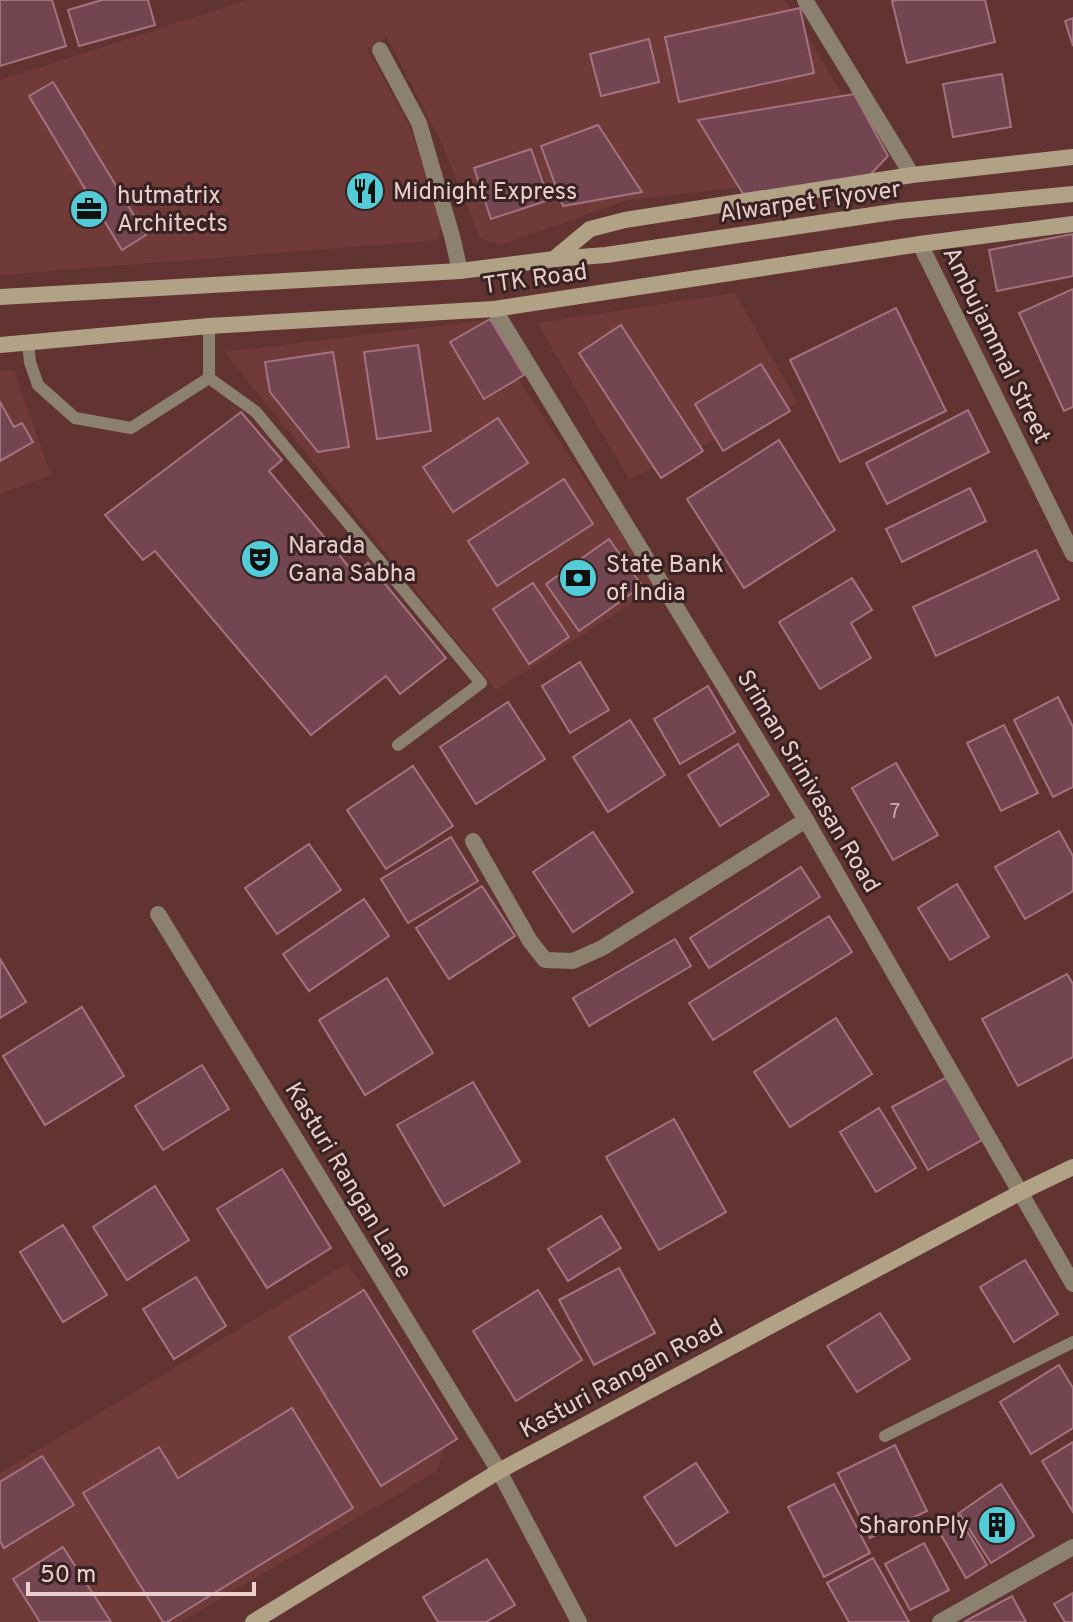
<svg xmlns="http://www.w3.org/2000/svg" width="1073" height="1622" font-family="Overpass,sans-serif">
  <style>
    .built { fill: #703a39 }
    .building { fill: #734551; stroke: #a5727f; stroke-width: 2 }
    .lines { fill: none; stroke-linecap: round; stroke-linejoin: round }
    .lane { stroke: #8b816e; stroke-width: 12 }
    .street { stroke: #8b816e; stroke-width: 16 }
    .secondary { stroke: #b2a285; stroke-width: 16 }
    .labels { text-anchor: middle; stroke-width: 6; stroke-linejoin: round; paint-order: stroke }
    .number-label { font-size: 20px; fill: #cdacac }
    .poi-label { font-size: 24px; fill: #ebcecb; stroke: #382322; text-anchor: start }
    .street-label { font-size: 24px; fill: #ebcecb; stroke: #382322 }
  </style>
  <rect width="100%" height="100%" fill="#613432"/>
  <g class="built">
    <polygon points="248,0 785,0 879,154 870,173 628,200 501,245 480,238 441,142 387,37 367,49 408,123 443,221 438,240 0,275 0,80"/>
    <polygon points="735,293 798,403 629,479 537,323"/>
    <polygon points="479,321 657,587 496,690 225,352"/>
    <polygon points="14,370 51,475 0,494 0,371"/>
    <polygon points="348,1263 448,1435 437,1471 181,1622 0,1622 0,1473"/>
  </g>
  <g class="building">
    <polygon points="0,0 52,0 66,46 0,66"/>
    <polygon points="102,0 148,0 155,25 79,46 68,10"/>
    <polygon points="897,0 985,0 995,42 907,63 892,1"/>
    <polygon points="800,8 814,73 679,102 665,37"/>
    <polygon points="1073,18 1073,46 1065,21"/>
    <polygon points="649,39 659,82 601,96 590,54"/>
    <polygon points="1002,74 1011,127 953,137 943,84"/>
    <polygon points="53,82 146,235 122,250 29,96"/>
    <polygon points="854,94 888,156 868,177 743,194 698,120"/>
    <polygon points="598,125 642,192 563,206 541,146"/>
    <polygon points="531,149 549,200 491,219 474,168"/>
    <polygon points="1073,234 1073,276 997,291 989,250"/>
    <polygon points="1073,289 1073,407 1064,411 1019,313"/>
    <polygon points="896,308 946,411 840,462 790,360"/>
    <polygon points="490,319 524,375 484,399 450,342"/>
    <polygon points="621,325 703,451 661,478 579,353"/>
    <polygon points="418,345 431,431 377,439 364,352"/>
    <polygon points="333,352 349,447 318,452 270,392 265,362"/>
    <polygon points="761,364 790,411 723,451 695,404"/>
    <polygon points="0,402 14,427 22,423 33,442 0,461"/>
    <polygon points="968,410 989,452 887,504 866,463"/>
    <polygon points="241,412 282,460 269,471 355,574 368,563 446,658 400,694 386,676 311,735 155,551 143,560 105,515"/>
    <polygon points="498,418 528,463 453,512 423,467"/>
    <polygon points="779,440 835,530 744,588 687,499"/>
    <polygon points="564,479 593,524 497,586 468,541"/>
    <polygon points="970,488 986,521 902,562 886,529"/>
    <polygon points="609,539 642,586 579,631 546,584"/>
    <polygon points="1036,550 1059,599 936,656 913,607"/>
    <polygon points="852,578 872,610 851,623 871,658 820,689 779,622"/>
    <polygon points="533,583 569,637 529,664 493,609"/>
    <polygon points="580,662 609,710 570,733 542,686"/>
    <polygon points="708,686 735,732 680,764 654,719"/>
    <polygon points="1058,697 1073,727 1073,787 1053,797 1014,720"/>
    <polygon points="508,702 545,759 476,804 440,747"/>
    <polygon points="630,720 665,775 608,812 573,757"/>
    <polygon points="1004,725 1038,793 1001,811 967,743"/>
    <polygon points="738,744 769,795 720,826 688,775"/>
    <polygon points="896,763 938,835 893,860 852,788"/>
    <polygon points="413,766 453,826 386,869 347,810"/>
    <polygon points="1059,831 1073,856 1073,891 1025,919 995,867"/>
    <polygon points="593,832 633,892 573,932 533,872"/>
    <polygon points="451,837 478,881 408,923 381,879"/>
    <polygon points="309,844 341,890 277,934 245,888"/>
    <polygon points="801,867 820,897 709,968 690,938"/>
    <polygon points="957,884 989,937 950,960 918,908"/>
    <polygon points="482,886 515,936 449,979 416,928"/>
    <polygon points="364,899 389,936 309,991 283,954"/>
    <polygon points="829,916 852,952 713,1040 689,1003"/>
    <polygon points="675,939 691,966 589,1026 573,998"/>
    <polygon points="0,959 26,1002 0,1018"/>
    <polygon points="1067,974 1073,984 1073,1057 1018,1086 982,1019"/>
    <polygon points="387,978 433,1053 365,1095 319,1020"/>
    <polygon points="82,1007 124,1076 45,1125 3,1056"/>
    <polygon points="836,1018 872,1074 790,1127 754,1072"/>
    <polygon points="202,1065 229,1109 163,1150 135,1106"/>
    <polygon points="947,1077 982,1140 928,1170 892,1107"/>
    <polygon points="473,1082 520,1162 444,1206 397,1125"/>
    <polygon points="879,1108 916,1168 876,1192 840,1132"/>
    <polygon points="674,1119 726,1212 659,1250 606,1157"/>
    <polygon points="282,1169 331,1248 267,1288 217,1209"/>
    <polygon points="155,1186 189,1240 127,1280 93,1227"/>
    <polygon points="601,1216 621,1248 568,1281 548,1249"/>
    <polygon points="63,1225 107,1295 63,1322 20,1252"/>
    <polygon points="1025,1260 1058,1314 1014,1342 980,1287"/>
    <polygon points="619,1268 655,1333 594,1365 559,1300"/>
    <polygon points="196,1277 226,1326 174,1359 143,1309"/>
    <polygon points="364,1290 457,1439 381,1486 289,1337"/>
    <polygon points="538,1290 582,1360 516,1401 473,1331"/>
    <polygon points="880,1313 910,1359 857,1392 827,1346"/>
    <polygon points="1059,1365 1073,1388 1073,1428 1031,1454 1000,1402"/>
    <polygon points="292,1408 353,1508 167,1622 163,1622 83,1493 159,1447 178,1478"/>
    <polygon points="1073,1442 1073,1512 1042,1461"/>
    <polygon points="895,1445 927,1511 870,1538 838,1473"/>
    <polygon points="42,1456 74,1505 4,1548 0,1541 0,1482"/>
    <polygon points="696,1463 728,1512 676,1546 644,1497"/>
    <polygon points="834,1484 870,1553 824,1577 788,1507"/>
    <polygon points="1001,1484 1034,1536 991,1563 959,1513"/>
    <polygon points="957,1514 987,1565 966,1578 936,1526"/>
    <polygon points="924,1543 949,1590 910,1610 885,1564"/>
    <polygon points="63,1547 111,1622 40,1622 13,1579"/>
    <polygon points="873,1558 909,1622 849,1622 827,1583"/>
    <polygon points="487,1559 515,1605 486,1622 438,1622 423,1597"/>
    <polygon points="1073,1593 1073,1622 1065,1622 1054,1604"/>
    <polygon points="1012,1596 1026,1622 964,1622"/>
  </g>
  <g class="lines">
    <g class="lane">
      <polyline points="28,343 30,362 38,385 75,418 131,428 209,378 209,326"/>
      <polyline points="209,378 256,412 481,683 398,745"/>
      <polyline points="885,1436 1073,1342"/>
    </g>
    <g class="street">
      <polyline points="805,0 912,175"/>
      <polyline points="380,50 419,123 452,236 460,271"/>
      <polyline points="920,244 1073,554"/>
      <polyline points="494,309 806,820 1073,1284"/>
      <polyline points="473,841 530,941 545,960 573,961 602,948 806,820"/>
      <polyline points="158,914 499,1471 579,1622"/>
      <polyline points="940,1622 1073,1547"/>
    </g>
    <g class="secondary">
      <polyline points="554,259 590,229 625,220 912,175 1073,157"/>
      <polyline points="0,297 460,271 554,259 606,255 899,211 1073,194"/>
      <polyline points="0,345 209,326 494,309 920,244 1073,224"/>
      <polyline points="253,1622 499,1471 1021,1192 1073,1167"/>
    </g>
  </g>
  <defs>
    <g id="restaurant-disc" transform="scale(2)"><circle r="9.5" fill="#52ccd6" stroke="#382322"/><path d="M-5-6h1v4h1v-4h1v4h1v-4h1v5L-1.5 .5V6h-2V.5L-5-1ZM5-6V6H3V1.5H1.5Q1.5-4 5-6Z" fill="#111"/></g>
    <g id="office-disc" transform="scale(2)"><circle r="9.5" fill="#52ccd6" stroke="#382322"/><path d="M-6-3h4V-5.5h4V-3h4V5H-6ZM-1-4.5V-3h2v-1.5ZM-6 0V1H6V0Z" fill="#111"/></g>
    <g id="theatre-disc" transform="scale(2)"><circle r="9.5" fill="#52ccd6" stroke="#382322"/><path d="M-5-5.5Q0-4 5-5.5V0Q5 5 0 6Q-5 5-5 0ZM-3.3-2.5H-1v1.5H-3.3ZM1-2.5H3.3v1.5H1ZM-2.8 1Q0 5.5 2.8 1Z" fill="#111"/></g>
    <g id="bank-disc" transform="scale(2)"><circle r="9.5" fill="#52ccd6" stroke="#382322"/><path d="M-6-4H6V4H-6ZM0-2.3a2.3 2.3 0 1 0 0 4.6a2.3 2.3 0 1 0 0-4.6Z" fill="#111"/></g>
    <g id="building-disc" transform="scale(2)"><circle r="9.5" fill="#52ccd6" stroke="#382322"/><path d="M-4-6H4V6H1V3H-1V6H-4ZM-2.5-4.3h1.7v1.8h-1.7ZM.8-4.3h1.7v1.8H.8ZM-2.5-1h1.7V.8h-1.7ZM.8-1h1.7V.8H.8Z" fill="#111"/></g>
  </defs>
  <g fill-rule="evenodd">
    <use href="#restaurant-disc" x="365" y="191"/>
    <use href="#office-disc" x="89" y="209"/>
    <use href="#theatre-disc" x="260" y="559"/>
    <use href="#bank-disc" x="578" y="578"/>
    <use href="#building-disc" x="997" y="1525"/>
  </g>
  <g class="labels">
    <g class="number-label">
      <text x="895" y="818">7</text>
    </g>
    <g class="poi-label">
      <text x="393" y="199">Midnight Express</text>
      <text x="117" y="203">hutmatrix<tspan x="117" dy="28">Architects</tspan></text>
      <text x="288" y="553">Narada<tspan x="288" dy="28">Gana Sabha</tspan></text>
      <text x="606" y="572">State Bank<tspan x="606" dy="28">of India</tspan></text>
      <text x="969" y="1533" text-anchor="end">SharonPly</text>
    </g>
    <g class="street-label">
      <text transform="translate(810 201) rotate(-8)" y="8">Alwarpet Flyover</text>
      <text transform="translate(535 278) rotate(-8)" y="8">TTK Road</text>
      <text transform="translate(997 345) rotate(64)" y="8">Ambujammal Street</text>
      <text transform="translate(809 781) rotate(59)" y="8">Sriman Srinivasan Road</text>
      <text transform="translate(349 1180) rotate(59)" y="8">Kasturi Rangan Lane</text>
      <text transform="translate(621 1378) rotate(-28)" y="8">Kasturi Rangan Road</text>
    </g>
  </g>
  <path d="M28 1582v12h226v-12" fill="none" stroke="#ebcecb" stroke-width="4"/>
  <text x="40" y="1582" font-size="24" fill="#ebcecb" stroke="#382322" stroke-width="6" paint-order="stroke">50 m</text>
</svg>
